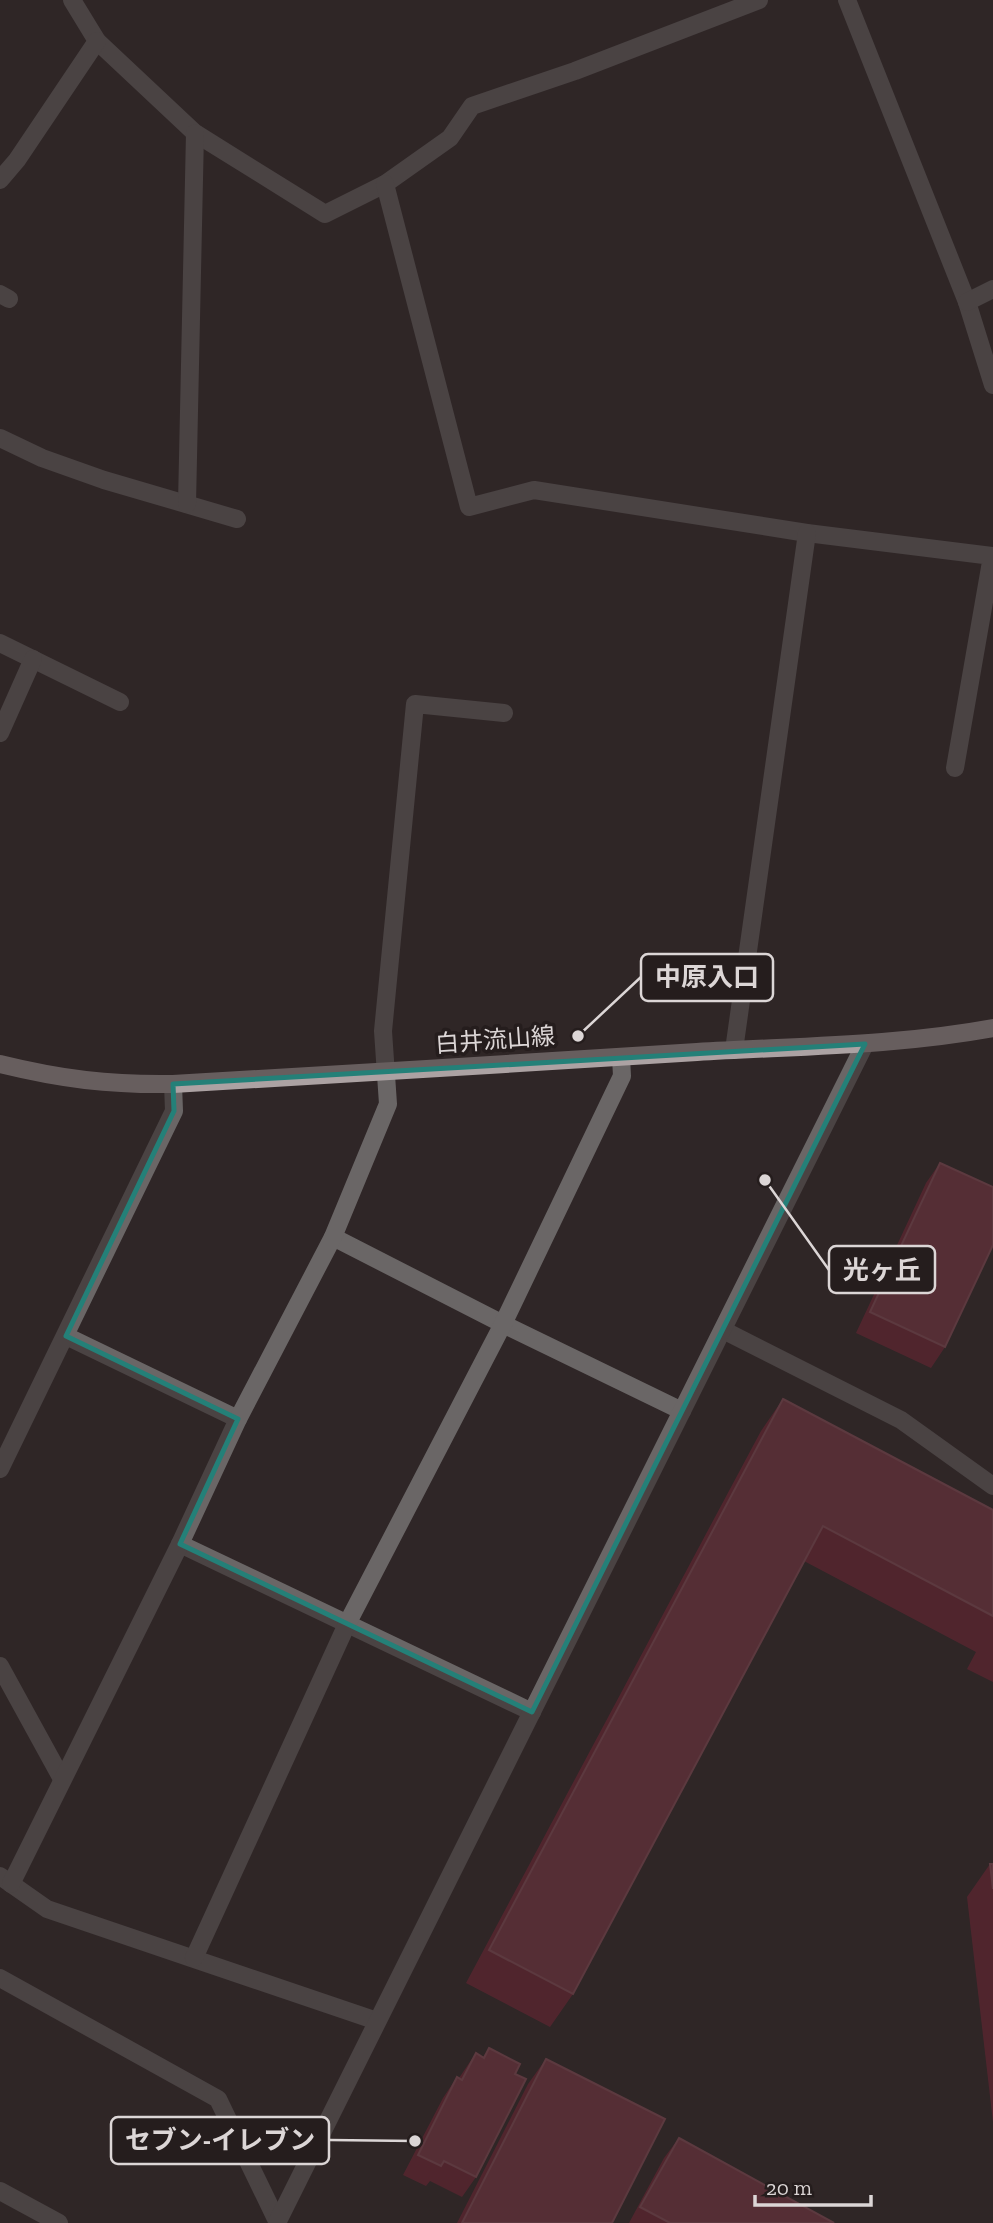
<svg xmlns="http://www.w3.org/2000/svg" width="993" height="2223" font-family="'Zilla Slab','Noto Sans JP',serif">
  <style>
    .lines { fill: none; stroke-linecap: round; stroke-linejoin: round }
    .minor { stroke: #6a6666; stroke-width: 18 }
    .major { stroke: #aca2a3; stroke-width: 18 }
    .wall { fill: #792537 }
    .building { fill: #843848; stroke: #92515e; stroke-width: 2 }
    .marked { fill: none; stroke: #248078; stroke-width: 5; stroke-linejoin: round }
    .labels { text-anchor: middle; stroke-width: 7; stroke-linejoin: round; paint-order: stroke }
    .street-label { font-size: 24px; fill: #dcd6d6; stroke: #251d1d }
    .leader { fill: none; stroke: #dcd6d6; stroke-width: 2.5 }
    .callout-dot { fill: #dcd6d6; stroke: #251d1d; stroke-width: 2.5 }
    .callout { fill: #251d1d; stroke: #dcd6d6; stroke-width: 2.5 }
    .callout-label { font-size: 26px; text-anchor: middle; font-weight: bold; fill: #dcd6d6 }
  </style>
  <rect width="100%" height="100%" fill="#2f2627"/>
  <g class="lines">
    <g class="minor">
      <polyline points="72,0 97,41 195,133 325,214 385,184 450,138 472,106 575,71 759,0"/>
      <polyline points="847,0 967,302 993,385"/>
      <polyline points="0,180 17,160 97,41"/>
      <polyline points="385,184 469,507 534,490 807,533 992,556 955,768"/>
      <polyline points="0,294 9,299"/>
      <polyline points="967,302 993,289"/>
      <polyline points="0,438 42,458 104,480 237,519"/>
      <polyline points="187,504 195,133"/>
      <polyline points="0,643 120,702"/>
      <polyline points="0,733 33,659"/>
      <polyline points="734,1050 807,533"/>
      <polyline points="333,1237 503,1324 682,1411"/>
      <polyline points="723,1330 901,1420 993,1486"/>
      <polyline points="66,1336 238,1419"/>
      <polyline points="0,1469 174,1111 173,1084"/>
      <polyline points="180,1544 532,1712"/>
      <polyline points="0,1666 62,1779"/>
      <polyline points="0,1876 47,1909 377,2021"/>
      <polyline points="11,1884 180,1544 238,1419 333,1237 388,1104 383,1031 415,704 504,713"/>
      <polyline points="194,1958 347,1624 503,1324 622,1076 621,1057"/>
      <polyline points="0,1978 218,2099 277,2221"/>
      <polyline points="0,2191 59,2223"/>
      <polyline points="277,2223 865,1044"/>
    </g>
    <path class="major" d="M 0,1064 C 61,1079 109,1085 173,1084 C 348,1074 522,1063 697,1052 C 796,1046 895,1046 993,1028"/>
  </g>
  <g class="wall">
    <polygon points="940,1163 945,1347 931,1368 856,1333 926,1183"/>
    <polygon points="783,1399 993,1510 993,1682 967,1669 976,1652 804,1561 573,1994 550,2027 466,1983 761,1431"/>
    <polygon points="990,1864 993,1864 993,2122 967,1897"/>
    <polygon points="489,2048 515,2074 476,2177 462,2197 430,2181 426,2186 403,2175 443,2098 457,2077 459,2078 476,2053 483,2057"/>
    <polygon points="546,2059 612,2223 457,2223 528,2084"/>
    <polygon points="679,2138 834,2223 629,2223 664,2158"/>
  </g>
  <g class="building">
    <polygon points="940,1163 993,1187 993,1245 945,1347 870,1312"/>
    <polygon points="783,1399 993,1510 993,1616 823,1526 573,1994 489,1950"/>
    <polygon points="990,1864 993,1864 993,1889"/>
    <polygon points="489,2048 520,2064 515,2074 526,2079 476,2177 444,2161 441,2166 418,2155 457,2077 462,2080 476,2053 484,2058"/>
    <polygon points="546,2059 665,2119 612,2223 462,2223"/>
    <polygon points="679,2138 834,2223 670,2223 640,2207"/>
  </g>
  <path d="M0 0H993V2223H0ZM 865,1044 L 532,1712 L 180,1544 L 238,1419 L 66,1336 L 174,1111 L 173,1084 Z" fill="#2f2627" fill-opacity=".55" fill-rule="evenodd"/>
  <path class="marked" d="M 865,1044 L 532,1712 L 180,1544 L 238,1419 L 66,1336 L 174,1111 L 173,1084 Z"/>
  <g class="labels">
    <g class="street-label">
      <text transform="translate(495 1040) rotate(-4)" y="8">白井流山線</text>
    </g>
  </g>
  <path class="leader" d="M578 1036L641 977M765 1180L829 1270M415 2141L329 2140"/>
  <g class="callout-dot">
    <circle cx="578" cy="1036" r="7"/>
    <circle cx="765" cy="1180" r="7"/>
    <circle cx="415" cy="2141" r="7"/>
  </g>
  <g class="callout">
    <rect x="641" y="954" width="132" height="47" rx="7"/>
    <rect x="829" y="1246" width="106" height="47" rx="7"/>
    <rect x="111" y="2117" width="218" height="47" rx="7"/>
  </g>
  <g class="callout-label">
    <text x="707" y="986">中原入口</text>
    <text x="882" y="1279">光ヶ丘</text>
    <text x="220" y="2149">セブン-イレブン</text>
  </g>
  <path d="M755 2195v10h116v-10" fill="none" stroke="#dcd6d6" stroke-width="3.5"/>
  <text x="766" y="2195" font-size="21" fill="#dcd6d6" stroke="#251d1d" stroke-width="5" paint-order="stroke">20 m</text>
</svg>
